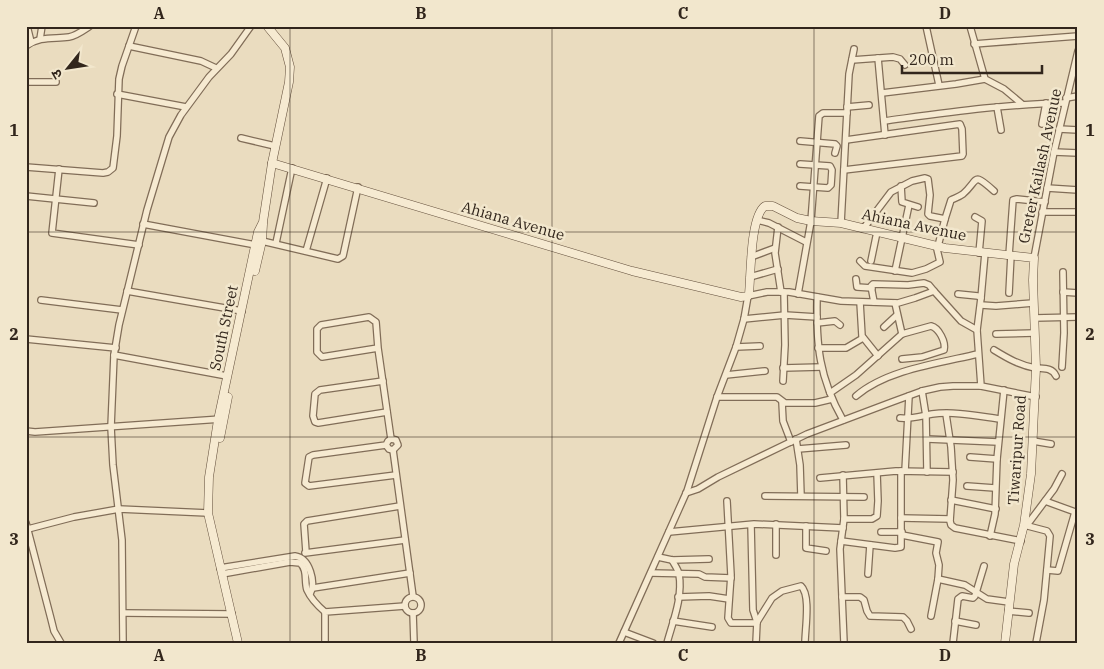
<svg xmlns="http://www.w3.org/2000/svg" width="1104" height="669" font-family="'IBM Plex Serif','Noto Sans Devanagari',serif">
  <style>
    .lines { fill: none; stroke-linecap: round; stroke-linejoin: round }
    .street-casing { stroke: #816d58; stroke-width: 8 }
    .secondary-casing { stroke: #634f3c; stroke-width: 9 }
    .street { stroke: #f6ead1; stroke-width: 5.5 }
    .secondary { stroke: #f6ead1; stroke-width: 8 }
    .grid { fill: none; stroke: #32261c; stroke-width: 1; stroke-opacity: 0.55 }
    .labels { text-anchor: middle; stroke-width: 5; stroke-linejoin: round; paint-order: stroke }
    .street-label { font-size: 15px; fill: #32261c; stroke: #f2e7cd }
    .neatline { fill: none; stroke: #32261c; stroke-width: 2 }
    .grid-label { font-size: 16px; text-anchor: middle; font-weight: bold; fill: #32261c }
  </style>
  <rect width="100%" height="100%" fill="#eadcbf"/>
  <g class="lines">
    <g class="street-casing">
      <g id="street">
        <polyline points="27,26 31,42"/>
        <polyline points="926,26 939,85"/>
        <polyline points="970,26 985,79 1004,89 1022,104"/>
        <polyline points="40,39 42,26"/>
        <polyline points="974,44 1078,36"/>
        <path d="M 26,46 C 40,36 53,39 69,37 C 76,36 84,30 90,26"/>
        <polyline points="129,46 201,61 216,68"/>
        <polyline points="878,58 885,135"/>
        <polyline points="852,60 893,57 900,59 905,65"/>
        <polyline points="26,82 56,82"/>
        <polyline points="882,93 956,84 985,79"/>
        <polyline points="117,94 186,107"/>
        <polyline points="1066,98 1078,96"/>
        <polyline points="847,107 869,105"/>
        <polyline points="997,107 1001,130"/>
        <path d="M 884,121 C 944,113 1004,104 1065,103"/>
        <polyline points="1042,124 1046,103"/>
        <polyline points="1059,129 1078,130"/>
        <polyline points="241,138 275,146"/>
        <polyline points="800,141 835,144 837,146 835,153"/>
        <polyline points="1054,152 1078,153"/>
        <polyline points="26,167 103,173 108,172 113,168 117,136 119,79 122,66 136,26"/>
        <polyline points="59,169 52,233 139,245"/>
        <polyline points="844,170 962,156 963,154 962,129 960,124 846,140"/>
        <polyline points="800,186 828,188 831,185 832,170 830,166 800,164"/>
        <polyline points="901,186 902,202 918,207"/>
        <polyline points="1047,188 1078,190"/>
        <polyline points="26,196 94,203"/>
        <polyline points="1042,212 1078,212"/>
        <polyline points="975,217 982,221 979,253"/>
        <polyline points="757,220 769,223 806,242"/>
        <polyline points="841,223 849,74 854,49"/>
        <polyline points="143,224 256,245"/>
        <polyline points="778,227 775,253 781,292"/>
        <polyline points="863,229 891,192 912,181 925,178 928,179 930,195 928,214 930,216 945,219"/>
        <polyline points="262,241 338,259 343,256 358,187"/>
        <polyline points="276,243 292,168"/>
        <path d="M 938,246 L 945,219 L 951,200 C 955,198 959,197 963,194 C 979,180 972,171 994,191"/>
        <polyline points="306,251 327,178"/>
        <polyline points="1009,255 1013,200 1017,199 1045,202"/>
        <polyline points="751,257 775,248"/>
        <polyline points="1034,258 1054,152 1078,51"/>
        <polyline points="860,261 865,266 912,273 926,269 940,262 936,245"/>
        <polyline points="871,261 877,232"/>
        <polyline points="895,271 909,205"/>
        <polyline points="750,277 778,269"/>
        <polyline points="856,279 857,287 872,288"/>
        <polyline points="127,291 242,311"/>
        <polyline points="1063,292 1078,293"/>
        <polyline points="1009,293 1011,255"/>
        <polyline points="798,294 811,221 819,116 823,113 847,113"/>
        <polyline points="958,294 978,296 981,298 977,330"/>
        <path d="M 817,297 C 816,344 819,378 843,420"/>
        <polyline points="981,298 985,253"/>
        <polyline points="41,300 122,310"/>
        <polyline points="860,302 862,336 878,356"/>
        <polyline points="874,302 871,286 873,284 908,285 924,283 929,285 934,291"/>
        <polyline points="895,303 902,334"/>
        <polyline points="981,305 996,306 1033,303"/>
        <polyline points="1034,318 1078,317"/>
        <polyline points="744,319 785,315 817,317"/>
        <polyline points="817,323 835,321 840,325"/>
        <polyline points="884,327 897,315"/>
        <polyline points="996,334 1035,333"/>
        <polyline points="26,339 116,348"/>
        <polyline points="736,347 760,346"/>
        <polyline points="378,348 322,357 317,352 317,329 321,325 369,317 376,322 378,348 391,439"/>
        <polyline points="818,348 846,348 863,338"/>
        <path d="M 994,350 C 1007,358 1019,365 1035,368 C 1043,369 1052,367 1056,376"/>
        <polyline points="114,355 227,376"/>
        <polyline points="1062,367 1064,333 1063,272"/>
        <polyline points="783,368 821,367"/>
        <polyline points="726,375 765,371"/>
        <polyline points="383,381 320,390 315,394 313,416 315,422 318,423 387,412"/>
        <polyline points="783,381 785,345 784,292"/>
        <polyline points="922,391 926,416 927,472"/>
        <path d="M 830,393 L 856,375 L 902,334 L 931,326 C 939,328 946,342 944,350 L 922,357 L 902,359"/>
        <path d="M 856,396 C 886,370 939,363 978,354"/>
        <polyline points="717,397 777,397 785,403 815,403 832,399"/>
        <polyline points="782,402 783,421 791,442"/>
        <polyline points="946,414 951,447 953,480 950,521 951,525 955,528 1021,541"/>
        <path d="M 900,418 C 913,419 920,416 932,414 C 954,411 978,416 1000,419"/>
        <polyline points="26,431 35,432 221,419"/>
        <polyline points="796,439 800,465 801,496"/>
        <polyline points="927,439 998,442"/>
        <polyline points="1033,441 1051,444"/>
        <polyline points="386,445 389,449 393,450 398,445 396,440 391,439 388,441 386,445 313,455 309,457 305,483 309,486 396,475"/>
        <polyline points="798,449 846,445"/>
        <polyline points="393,450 413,596"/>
        <polyline points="970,457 997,459"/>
        <polyline points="905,471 909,396"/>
        <polyline points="843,475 844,519 840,549 844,643"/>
        <polyline points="820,478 896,471 953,472"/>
        <polyline points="967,486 995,488"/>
        <polyline points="686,493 698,489 718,477 807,434 892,402 922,391 940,387 953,386 981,386"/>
        <polyline points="765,496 864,497"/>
        <polyline points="951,500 996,509"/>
        <polyline points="727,501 731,575 728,618 731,623 756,623"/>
        <polyline points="1045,501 1078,513"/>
        <polyline points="901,518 950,519"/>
        <polyline points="844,519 872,519 877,516 878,501 877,473"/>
        <polyline points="26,523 51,619 54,631 61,643"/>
        <polyline points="776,524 776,555"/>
        <polyline points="751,525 753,610 757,622"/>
        <polyline points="1024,525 1047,531 1050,536 1044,600 1036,643"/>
        <polyline points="1027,525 1054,489 1062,474"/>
        <polyline points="806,526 806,548 826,551"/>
        <polyline points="28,529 74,517 119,509 208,513"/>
        <polyline points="669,532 754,524 843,528"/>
        <polyline points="881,532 902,532"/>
        <polyline points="902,535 938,542 936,553 939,565 938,579 931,616"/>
        <polyline points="990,536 995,514 997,459 1004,390"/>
        <polyline points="841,541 895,548 901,547 901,471"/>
        <polyline points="306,552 304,524 307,521 400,506"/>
        <polyline points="305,553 405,540"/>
        <polyline points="658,557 672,560 709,559"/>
        <path d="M 220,568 L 295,556 C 310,558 316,583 310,594"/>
        <polyline points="1047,570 1058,571 1075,512"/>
        <polyline points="651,573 699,574 705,577 731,578"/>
        <path d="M 222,574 L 290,562 L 300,563 C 308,570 304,581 307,590 C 311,599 318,606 325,612"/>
        <polyline points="868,574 870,545"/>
        <polyline points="938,579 965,585 987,599 1009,602"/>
        <polyline points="313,588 410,573"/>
        <circle cx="413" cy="605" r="8"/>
        <polyline points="678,597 709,596 729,599"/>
        <polyline points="842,597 860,597 864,600 867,611 870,616 903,617 907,621 911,629"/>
        <polyline points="1008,611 1029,613"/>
        <polyline points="123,613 232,614"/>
        <polyline points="413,613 414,643"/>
        <polyline points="673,621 712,627"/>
        <polyline points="955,621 976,625"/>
        <polyline points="624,632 653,643"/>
        <polyline points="123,643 122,540 113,465 111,427 114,355 119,325 147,210 169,137 181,115 209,77 231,54 251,26"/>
        <polyline points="325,643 325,612 405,606"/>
        <polyline points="619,643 687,491 717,397 736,347 744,319 748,296 767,292 789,292 841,301 898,303 915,298 934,291 961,321 977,330 981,386 1036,397"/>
        <path d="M 667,643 C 673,621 683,597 679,574 C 678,569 674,564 672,560"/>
        <path d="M 756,643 L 757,622 L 772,598 L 782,591 L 801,586 C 811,595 805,629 805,643"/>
        <polyline points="953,643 958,599 962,596 973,598 975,596 984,566"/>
      </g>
    </g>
    <g class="secondary-casing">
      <g id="secondary">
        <path d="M 272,163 L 632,271 L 741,297 L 748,296 L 749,294 C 751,275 750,216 765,206 L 773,206 L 797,218 L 811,221 L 841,223 L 945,248 L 1034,258 L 1033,280 L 1036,368 L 1031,474 L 1024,525 L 1014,564 L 1005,643"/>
        <polyline points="255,271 262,241 263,224"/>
        <polyline points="220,438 228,397"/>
        <polyline points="238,643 208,513 209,477 218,420 258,232 263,222 272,163 289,82 290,67 285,48 267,26"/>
      </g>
    </g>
    <use href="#street" class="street"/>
    <use href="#secondary" class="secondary"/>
  </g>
  <path class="grid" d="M 290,26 L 290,643M 552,26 L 552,643M 814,26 L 814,643M 26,232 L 1078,232M 26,437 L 1078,437"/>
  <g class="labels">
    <g class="street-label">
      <text transform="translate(1040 166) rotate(-78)" y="5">Greter Kailash Avenue</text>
      <text transform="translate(513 221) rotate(16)" y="5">Ahiana Avenue</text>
      <text transform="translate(914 225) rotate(12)" y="5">Ahiana Avenue</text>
      <text transform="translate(224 328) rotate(-78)" y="5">South Street</text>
      <text transform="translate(1017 450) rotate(-86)" y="5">Tiwaripur Road</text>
    </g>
  </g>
  <rect width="1104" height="669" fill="none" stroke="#f2e7cd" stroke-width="55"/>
  <g transform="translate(68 68) rotate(240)" stroke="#f2e7cd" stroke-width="4" paint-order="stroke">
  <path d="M0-4L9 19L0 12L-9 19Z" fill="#32261c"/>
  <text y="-8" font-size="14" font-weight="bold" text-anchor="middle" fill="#32261c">उ</text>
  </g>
  <path d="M902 65v8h140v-8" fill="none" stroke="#32261c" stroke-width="2.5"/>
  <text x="909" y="65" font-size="15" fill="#32261c" stroke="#f2e7cd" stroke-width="4" paint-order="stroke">200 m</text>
  <rect x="28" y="28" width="1048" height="614" class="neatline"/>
  <g class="grid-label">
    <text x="159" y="19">A</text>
    <text x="421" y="19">B</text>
    <text x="683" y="19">C</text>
    <text x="945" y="19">D</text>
    <text x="14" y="136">1</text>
    <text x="1090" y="136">1</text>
    <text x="14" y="340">2</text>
    <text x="1090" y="340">2</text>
    <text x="14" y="545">3</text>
    <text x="1090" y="545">3</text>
    <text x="159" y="661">A</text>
    <text x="421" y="661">B</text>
    <text x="683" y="661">C</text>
    <text x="945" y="661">D</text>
  </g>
</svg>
